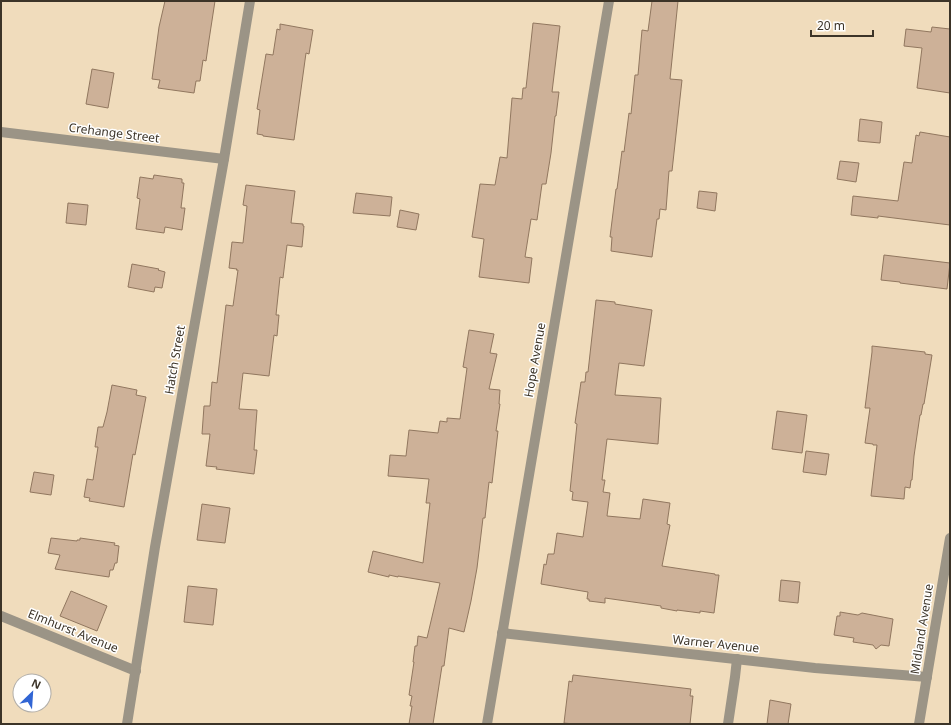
<svg xmlns="http://www.w3.org/2000/svg" width="951" height="725" font-family="'Noto Sans',sans-serif">
  <style>
    .building { fill: #cdb198; stroke: #91775f }
    .lines { fill: none; stroke-linecap: round; stroke-linejoin: round }
    .service { stroke: #9b9486; stroke-width: 10 }
    .minor { stroke: #9b9486; stroke-width: 10 }
    .tertiary { stroke: #9b9486; stroke-width: 10 }
    .labels { text-anchor: middle; stroke-width: 3; stroke-linejoin: round; paint-order: stroke }
    .street-label { font-size: 12px; fill: #3c3428; stroke: #fff }
  </style>
  <rect width="100%" height="100%" fill="#f0dcbc"/>
  <g class="building">
    <polygon points="165,1 215,1 209,40 206,61 203,60 200,81 196,81 194,93 158,88 160,80 152,79 159,27"/>
    <polygon points="652,1 678,1 670,79 682,80 672,171 669,171 666,210 660,209 659,219 657,219 652,257 611,251 612,237 610,237 616,189 617,189 622,151 624,152 629,113 631,114 635,75 638,75 642,30 648,31"/>
    <polygon points="533,23 560,26 552,92 559,92 556,116 555,116 551,153 546,184 542,184 537,220 531,219 525,257 532,258 529,283 479,277 484,239 472,237 480,184 495,185 500,157 507,158 512,98 522,99 523,88 526,88"/>
    <polygon points="280,24 313,30 309,54 306,53 294,140 263,136 263,135 257,134 260,110 257,109 266,54 273,55 277,29 280,30"/>
    <polygon points="932,27 950,29 950,93 917,88 922,48 904,46 906,29 931,32"/>
    <polygon points="92,69 114,73 108,108 86,104"/>
    <polygon points="860,119 882,122 880,143 858,141"/>
    <polygon points="920,132 950,137 950,225 878,216 878,218 851,215 853,196 898,201 904,162 912,163 916,135 919,136"/>
    <polygon points="840,161 859,163 856,182 837,179"/>
    <polygon points="154,175 182,179 182,183 184,183 181,208 185,208 182,230 165,227 164,233 136,229 140,199 137,198 140,177 153,179"/>
    <polygon points="246,185 295,191 291,223 303,224 303,226 304,226 302,247 287,245 283,278 280,277 276,315 279,315 277,336 274,335 269,376 243,373 239,409 257,410 254,450 257,450 254,474 216,469 217,467 206,466 210,434 202,434 204,406 210,406 212,382 217,383 226,305 233,306 238,270 236,270 237,269 229,268 232,242 243,243 247,206 243,205"/>
    <polygon points="699,191 717,193 715,211 697,208"/>
    <polygon points="356,193 392,197 390,216 353,213"/>
    <polygon points="68,203 88,205 86,225 66,223"/>
    <polygon points="400,210 419,214 416,230 397,227"/>
    <polygon points="884,255 950,263 947,289 900,283 900,282 881,280"/>
    <polygon points="132,264 159,269 158,270 165,272 162,288 155,287 154,292 128,287"/>
    <polygon points="596,300 615,302 615,304 652,310 644,366 619,363 615,395 661,398 658,444 607,439 602,480 605,480 603,492 610,493 607,516 640,519 643,499 670,503 667,524 670,525 662,566 715,574 715,575 719,575 714,613 700,611 700,613 677,610 677,611 661,608 661,606 605,598 605,603 589,601 589,599 587,599 588,592 541,584 544,564 546,565 548,554 554,554 557,533 583,537 588,502 572,500 573,492 570,491 577,424 575,423 581,382 585,382 586,372 588,372"/>
    <polygon points="469,330 494,334 490,353 497,354 489,389 500,390 499,404 500,404 496,431 498,431 492,483 489,482 485,518 483,518 477,568 471,601 464,632 449,628 444,666 442,666 433,724 409,724 412,706 410,706 412,696 409,695 414,662 413,662 415,646 417,646 418,636 427,638 440,583 398,576 398,577 389,575 389,577 368,572 373,551 423,563 430,503 426,503 429,479 388,476 390,455 406,456 409,430 438,433 440,421 447,422 447,418 460,419 467,368 463,367"/>
    <polygon points="872,346 925,352 925,354 932,355 924,404 923,404 921,415 920,415 914,456 912,480 911,480 910,488 905,487 904,499 871,496 877,445 873,445 873,444 865,443 870,408 865,408 872,352"/>
    <polygon points="112,385 137,390 136,395 146,397 135,455 133,454 124,507 89,501 90,498 84,497 87,479 93,480 98,447 95,447 98,427 103,427 107,412"/>
    <polygon points="777,411 807,415 802,453 772,449"/>
    <polygon points="806,451 829,454 826,475 803,472"/>
    <polygon points="34,472 54,475 51,495 30,492"/>
    <polygon points="202,504 230,508 225,543 197,540"/>
    <polygon points="51,538 77,541 77,540 80,540 80,538 115,543 114,545 119,546 117,563 115,563 113,570 110,570 109,577 55,569 60,555 48,553"/>
    <polygon points="781,580 800,582 798,603 779,601"/>
    <polygon points="188,586 217,589 213,625 184,622"/>
    <polygon points="71,591 107,606 97,631 60,616"/>
    <polygon points="840,612 858,615 862,613 893,619 889,646 881,645 876,649 873,645 853,642 854,638 834,635 837,616 840,616"/>
    <polygon points="573,675 691,689 690,696 693,696 690,724 574,724 564,723 569,681 572,682"/>
    <polygon points="770,700 791,704 788,724 767,724"/>
  </g>
  <g class="lines">
    <polyline class="service" points="728,724 735,677 737,659"/>
    <g class="minor">
      <polyline points="1,132 224,159"/>
      <polyline points="1,616 136,671"/>
      <polyline points="502,633 815,668 927,677"/>
      <polyline points="127,724 155,547 224,159 250,1"/>
      <polyline points="487,724 609,1"/>
    </g>
    <polyline class="tertiary" points="919,724 950,538"/>
  </g>
  <g class="labels">
    <g class="street-label">
      <text transform="translate(114 133) rotate(7)" y="4">Crehange Street</text>
      <text transform="translate(175 360) rotate(-80)" y="4">Hatch Street</text>
      <text transform="translate(535 360) rotate(-80)" y="4">Hope Avenue</text>
      <text transform="translate(922 629) rotate(-81)" y="4">Midland Avenue</text>
      <text transform="translate(73 631) rotate(22)" y="4">Elmhurst Avenue</text>
      <text transform="translate(716 644) rotate(6)" y="4">Warner Avenue</text>
    </g>
  </g>
  <rect width="951" height="725" fill="none" stroke="#3c3428" stroke-width="4"/>
  <g transform="translate(32 693) rotate(25)"><circle r="19" fill="#ffffff" stroke="#b1aea9"/>
  <path d="M0-3L7 15L0 10L-7 15Z" fill="#3165d4"/>
  <text y="-6" font-size="11" font-weight="bold" text-anchor="middle" fill="#3c3428">N</text>
  </g>
  <path d="M811 30v6h62v-6" fill="none" stroke="#3c3428" stroke-width="2"/>
  <text x="817" y="30" font-size="12" fill="#3c3428" stroke="#ffffff" stroke-width="3" paint-order="stroke">20 m</text>
</svg>
